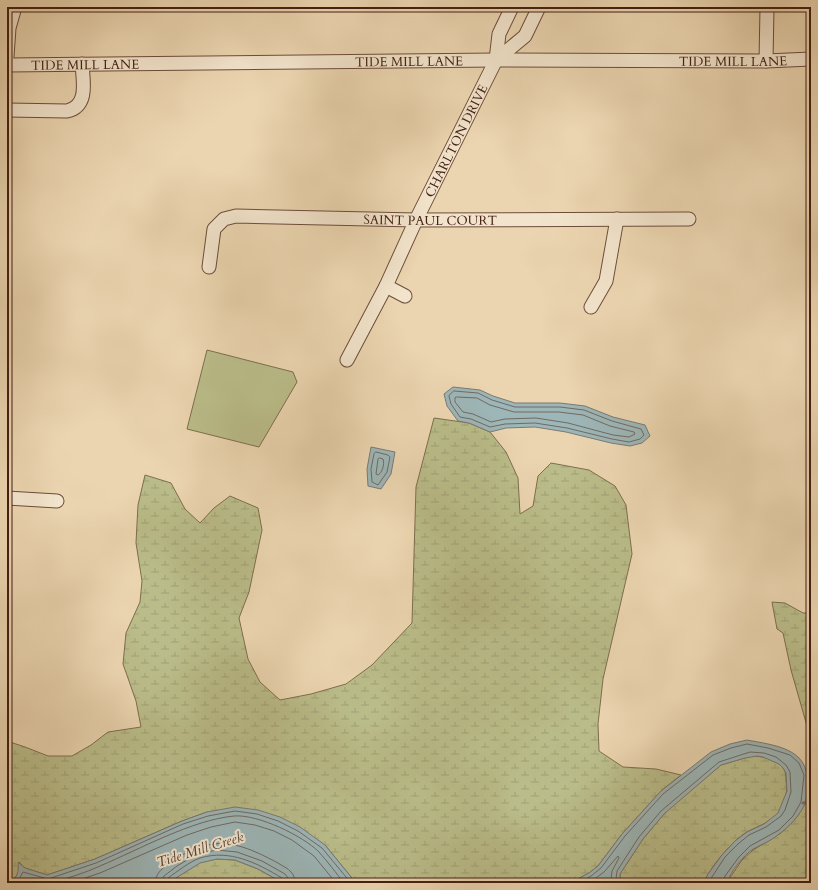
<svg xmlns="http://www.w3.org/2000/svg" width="818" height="890" font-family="Cardo,serif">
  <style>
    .wetland { fill: url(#wetland-marsh); stroke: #7e6e4e }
    .green { fill: #babd8a; stroke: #7e6e4e }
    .water { fill: #9db6b7; stroke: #797a75 }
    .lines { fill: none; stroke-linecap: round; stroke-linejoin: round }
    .shore { stroke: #706a64; stroke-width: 1 }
    .stream { stroke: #797a75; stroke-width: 3 }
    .minor-casing { stroke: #6d4c3a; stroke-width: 15 }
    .minor { stroke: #f2e4cc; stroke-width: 13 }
    .labels { text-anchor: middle; stroke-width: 4; stroke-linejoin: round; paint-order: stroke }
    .street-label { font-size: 13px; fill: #431f12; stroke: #f2e4cc }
    .water-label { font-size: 14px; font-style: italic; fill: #5a453b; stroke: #f2e4cc }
  </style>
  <defs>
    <pattern id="wetland-marsh" width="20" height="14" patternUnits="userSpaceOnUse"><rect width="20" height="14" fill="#babd8a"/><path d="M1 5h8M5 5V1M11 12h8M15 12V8" fill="none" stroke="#a1a276"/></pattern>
  </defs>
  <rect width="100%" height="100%" fill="#ebd5b0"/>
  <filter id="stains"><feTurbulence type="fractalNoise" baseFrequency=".005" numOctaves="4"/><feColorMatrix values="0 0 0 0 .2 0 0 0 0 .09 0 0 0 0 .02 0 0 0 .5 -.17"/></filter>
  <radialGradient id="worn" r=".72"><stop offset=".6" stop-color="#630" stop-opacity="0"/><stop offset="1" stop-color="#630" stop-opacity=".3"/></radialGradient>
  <g class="wetland">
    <polygon points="434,418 469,423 490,432 506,452 518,478 520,514 533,506 538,476 551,463 589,470 615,486 626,505 632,554 603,679 598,724 599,751 623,767 656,769 681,775 661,791 622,834 598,866 589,873 570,883 356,883 325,845 207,812 182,821 95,859 47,875 25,868 19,862 19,871 14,880 7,883 7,741 25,747 48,756 72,756 91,745 108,732 141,727 136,701 123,664 126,633 140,602 142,581 136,543 138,505 145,475 171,483 185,509 200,523 214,508 230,496 258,508 262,530 249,592 239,618 248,659 260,682 280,700 311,694 346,684 372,665 412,623 416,487"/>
    <polygon points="772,602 785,603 803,613 810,613 811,608 811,740 791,670 783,633 777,629"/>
    <path d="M 751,756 C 762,756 778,759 784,769 C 786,772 786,776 786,781 C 787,788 787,792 785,798 C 783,803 782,809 779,813 C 771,822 758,826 747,832 C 734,839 709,868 704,883 L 632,883 L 625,882 L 620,879 L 620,874 L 643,839 L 664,814 L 673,805 L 721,765 Z"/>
    <polygon points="811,786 810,883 727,883 729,879 742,860 753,850 781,833 796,818 805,803 807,787"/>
    <polygon points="217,859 235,860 258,869 283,883 168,883 200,862"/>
  </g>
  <polygon class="green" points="207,350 293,372 297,382 259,447 187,429"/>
  <g class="water">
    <polygon points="453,387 480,390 493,396 515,403 560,403 585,406 613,417 645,425 650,436 642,443 630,446 611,443 566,432 535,427 506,428 490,432 469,423 458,421 447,406 444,394"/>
    <polygon points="371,447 395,452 391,474 381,489 368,486 367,469"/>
    <path d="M 747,740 C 773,745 809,748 807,782 C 807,789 807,798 805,804 C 798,819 784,832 769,841 C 764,844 758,846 753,849 C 743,856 731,871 727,883 L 704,883 L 708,874 L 722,855 L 735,841 L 747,832 L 764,824 L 778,813 L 787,791 L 786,773 L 783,768 L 779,764 L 763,757 L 757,756 L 745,758 L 721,765 L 664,814 L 643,839 L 620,874 L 620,879 L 625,882 L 632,883 L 570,883 L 589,873 L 598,866 L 622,834 L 661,791 L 711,752 L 730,744 Z"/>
    <path d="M 235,807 L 258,810 L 280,817 L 300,827 L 325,845 L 356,883 L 283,883 L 258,869 L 235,860 L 217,859 L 200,863 L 168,883 L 8,883 C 18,879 19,871 18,862 L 25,868 L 47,875 L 95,859 L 182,821 L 207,812 Z"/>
  </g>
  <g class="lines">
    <g class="shore">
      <polygon points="454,391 478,393 492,400 515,407 560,407 584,410 612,421 641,429 644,435 640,439 629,442 612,439 567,428 535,423 505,424 490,427 471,419 460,417 451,404 449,396"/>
      <polygon points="457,397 477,398 490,405 514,412 559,412 583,415 610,426 634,432 635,434 629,437 613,435 568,423 536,418 505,419 491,422 473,414 463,412 455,402 455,398"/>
      <polygon points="376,452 388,455 390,457 387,472 378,485 372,482 371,469 374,454"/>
      <path d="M 380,458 L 383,459 C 385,464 382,473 378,475 L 376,474 L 378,459 Z"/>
      <polyline points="17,883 23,872 48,879 96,863 183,824 208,816 235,811 257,814 278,821 298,831 322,848 351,883"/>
      <path d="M 51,883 C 68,878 85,873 100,866 C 140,849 192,820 234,816 C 258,814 303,836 319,852 C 328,862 336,873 344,883"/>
      <polyline points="70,883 100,873 187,835 211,827 235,822 255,825 274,831 292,840 314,856 336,883"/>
      <path d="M 155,883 C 156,872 163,868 171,862 C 184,853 198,846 214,844 C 236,841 259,853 278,863 C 282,866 288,868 291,872 C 294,875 295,879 295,883"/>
      <polyline points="161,883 164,876 177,866 197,854 217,850 237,852 262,861 285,874 288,878 289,883"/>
      <path d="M 166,883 L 168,878 C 178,871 189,862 200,858 C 230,849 257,863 282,878 L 284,883"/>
      <polyline points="579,883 591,876 601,868 625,836 663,794 713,755 731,748 747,744 768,748 790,755 799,763 804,775 801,802 793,816 779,830 750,846 739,857 725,876 723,883"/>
      <polyline points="589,883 604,872 618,856 619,858 612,871 611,879 612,883"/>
      <polyline points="619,883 616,879 617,871 639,837 661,811 719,762 750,752 764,753 776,757 786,765 790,772 791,792 785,810 781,816 766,827 749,835 738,844 725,857 708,883"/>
    </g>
    <polyline class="stream" points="803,803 811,802"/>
    <g class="minor-casing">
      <g id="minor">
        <polyline points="7,57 9,28 15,7"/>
        <polyline points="496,60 525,36 539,7"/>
        <polyline points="766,61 767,7"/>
        <path id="s1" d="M 7,65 L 496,60 L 766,61 L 811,59"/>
        <path d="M 7,110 L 67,111 C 89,106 83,81 82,64"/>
        <path id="s2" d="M 209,267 L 214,229 L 224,219 L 236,216 L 416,220 L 689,219"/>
        <polyline points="386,286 405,296"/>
        <polyline points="591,307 606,281 617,219"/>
        <path id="s3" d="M 347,360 L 386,286 L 416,220 L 496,60 L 499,34 L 512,7"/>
        <polyline points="7,498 57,501"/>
      </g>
    </g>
    <use href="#minor" class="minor"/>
  </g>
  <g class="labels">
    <g class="street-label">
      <text dy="5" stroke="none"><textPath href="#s1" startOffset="726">TIDE MILL LANE</textPath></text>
      <text dy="5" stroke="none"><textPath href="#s1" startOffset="402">TIDE MILL LANE</textPath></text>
      <text dy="5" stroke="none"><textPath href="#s1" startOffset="78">TIDE MILL LANE</textPath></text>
      <text dy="5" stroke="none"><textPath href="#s3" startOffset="245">CHARLTON DRIVE</textPath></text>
      <text dy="5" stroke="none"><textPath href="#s2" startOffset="259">SAINT PAUL COURT</textPath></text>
    </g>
    <g class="water-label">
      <text transform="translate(200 849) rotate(-17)" y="5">Tide Mill Creek</text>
    </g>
  </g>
  <rect width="818" height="890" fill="none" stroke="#ebd5b0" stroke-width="24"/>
  <rect x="8" y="8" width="802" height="874" fill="none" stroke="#431f12" stroke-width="2"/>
  <rect x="12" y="12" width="794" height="866" fill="none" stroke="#431f12"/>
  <rect width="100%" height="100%" filter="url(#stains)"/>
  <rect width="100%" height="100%" fill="url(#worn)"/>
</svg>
